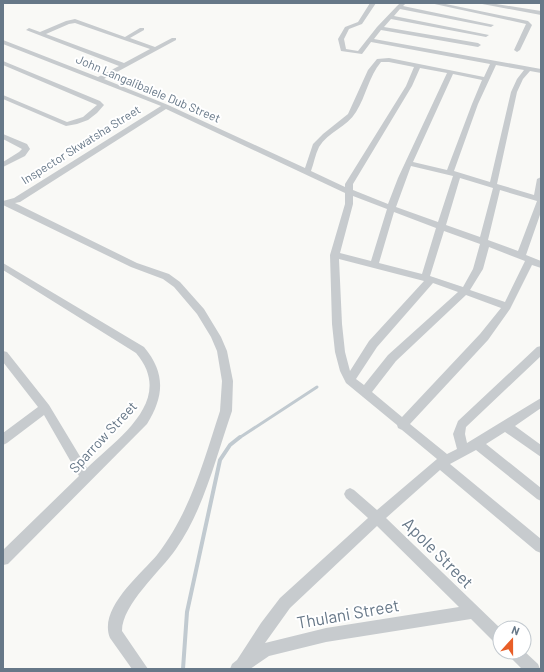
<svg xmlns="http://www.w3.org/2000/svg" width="544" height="672" font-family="Barlow,sans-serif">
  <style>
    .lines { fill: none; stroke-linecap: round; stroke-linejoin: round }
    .stream-far1 { stroke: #c1cad0; stroke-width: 3 }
    .stream { stroke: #c1cad0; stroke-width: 4 }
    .minor { fill: #c7cbce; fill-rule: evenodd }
    .labels { text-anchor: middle; stroke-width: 4; stroke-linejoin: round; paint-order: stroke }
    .far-street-label { font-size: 12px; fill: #677888; stroke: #fff }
    .street-label { font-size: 14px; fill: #677888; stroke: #fff }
    .near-street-label { font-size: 17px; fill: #677888; stroke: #fff }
  </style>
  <rect width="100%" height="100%" fill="#f9f9f6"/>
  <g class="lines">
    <polyline class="stream-far1" points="239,438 317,387"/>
    <polyline class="stream" points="183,669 187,612 220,460 230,445 240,437"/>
    <g class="minor">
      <path d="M 370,3 L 376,3 L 362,24 L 349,29 L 344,39 L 346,49 L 358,51 L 377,27 L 397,6 L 400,3 L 406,3 L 403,6 L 494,25 L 491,27 L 400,9 L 394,16 L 489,35 L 486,37 L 391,19 L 384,27 L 478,43 L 481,45 L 478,47 L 381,30 L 374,39 L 541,69 L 541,73 L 530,71 L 523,79 L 517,92 L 497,184 L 534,195 L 537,179 L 541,177 L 541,212 L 526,255 L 541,261 L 541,268 L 532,265 L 510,309 L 488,340 L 410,424 L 447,454 L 457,449 L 453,434 L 458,421 L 537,347 L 541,346 L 541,356 L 466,427 L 465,434 L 467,443 L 541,398 L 541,408 L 515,426 L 541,445 L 541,457 L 505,432 L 486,444 L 541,488 L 541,501 L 537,499 L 476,450 L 450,464 L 541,539 L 541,553 L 536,551 L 440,470 L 386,518 L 500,628 L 500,645 L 495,643 L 471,619 L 326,642 L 269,656 L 250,669 L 230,669 L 232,664 L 237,660 L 261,623 L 280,598 L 368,518 L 346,498 L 344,494 L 346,490 L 350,488 L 354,490 L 377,510 L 437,459 L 402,430 L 398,428 L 397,425 L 346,383 L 340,371 L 335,352 L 332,324 L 330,255 L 345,204 L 345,193 L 166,109 L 20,202 L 15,203 L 137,263 L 169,274 L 180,282 L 204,309 L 221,337 L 227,351 L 233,381 L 232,411 C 216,457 204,509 176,549 C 161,571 122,604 122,631 L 148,669 L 132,669 L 110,638 C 98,609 140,575 157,555 C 190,513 204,460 220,411 L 222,381 L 217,351 L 211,337 L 197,314 L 174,287 L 163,279 L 131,267 L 3,205 L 3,201 L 14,198 L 161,106 L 3,44 L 3,40 L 98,77 L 119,66 L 26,30 L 29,28 L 40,32 L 66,21 L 75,19 L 125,37 L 140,28 L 144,28 L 144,30 L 130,38 L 155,47 L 172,38 L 176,38 L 176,40 L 104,79 L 168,105 L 305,168 L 313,144 L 323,134 L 348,114 L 368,70 L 377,59 L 389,58 L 484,77 L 490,64 L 371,42 L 362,54 L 341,51 L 338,39 L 345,27 L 358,22 ZM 75,23 L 150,49 L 124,63 L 46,34 L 69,24 ZM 381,62 L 389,62 L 414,67 L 406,86 L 345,184 L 345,187 L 311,171 C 314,163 315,155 319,147 C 328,132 347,127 356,112 C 366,96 369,76 381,62 ZM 496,65 L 524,70 L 517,79 L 511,92 L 490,182 L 454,171 L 478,104 ZM 420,68 L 447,73 L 398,178 L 388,204 L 353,190 L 353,184 L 412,86 ZM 453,74 L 482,80 L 472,104 L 447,170 L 413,162 ZM 411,166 L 453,176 L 438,222 L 396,207 ZM 460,178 L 493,188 L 480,237 L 446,225 ZM 500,190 L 537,201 L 518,251 L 488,240 ZM 353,196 L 387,209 L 371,261 L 340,253 L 353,204 ZM 394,212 L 436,228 L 422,274 L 379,263 ZM 444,231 L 480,244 L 473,269 L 463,287 L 430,276 ZM 489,247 L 525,261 L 505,302 L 470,290 L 483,269 ZM 339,259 L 424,281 L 369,341 L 350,371 L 345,352 L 342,324 ZM 433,283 L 458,292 L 388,355 L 364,385 L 356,379 L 377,347 ZM 466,295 L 501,308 L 480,334 L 402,417 L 372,392 L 396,361 ZM 377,526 L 459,607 L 326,628 L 265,643 L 290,608 Z"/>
      <polygon points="430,3 441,3 528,21 532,25 520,50 517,52 514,50 526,24"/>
      <polygon points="477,3 490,3 541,11 541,15"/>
      <polygon points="3,61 100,101 104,105 97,113 88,120 77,124 66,126 3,99 3,95 67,122 83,117 97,105 3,65"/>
      <polygon points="3,134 27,144 30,149 25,156 3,167 3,162 19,152 22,149 3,139"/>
      <path d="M 3,263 L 144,347 C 166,373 164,397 147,424 L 8,564 L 3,565 L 3,550 L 79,476 L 44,415 L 7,443 L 3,445 L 3,433 L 38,407 L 3,362 L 3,351 L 7,352 L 49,405 L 87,468 C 118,438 176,400 136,353 L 3,270 Z"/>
      <polygon points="524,651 538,664 540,669 522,669 510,657 508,652 524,652"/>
    </g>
  </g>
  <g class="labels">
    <g class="far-street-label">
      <text transform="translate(148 89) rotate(23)" y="4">John Langalibalele Dub Street</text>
      <text transform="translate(81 145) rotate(-32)" y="4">Inspector Skwatsha Street</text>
    </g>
    <g class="street-label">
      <text transform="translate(103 437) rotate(-47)" y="5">Sparrow Street</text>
    </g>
    <g class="near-street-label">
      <text transform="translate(438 553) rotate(45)" y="6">Apole Street</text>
      <text transform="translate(348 614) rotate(-10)" y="6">Thulani Street</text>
    </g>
  </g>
  <rect width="544" height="672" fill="none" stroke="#677888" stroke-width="8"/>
  <g transform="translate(512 640) rotate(21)"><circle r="19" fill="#ffffff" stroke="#c2c9cf"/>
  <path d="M0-3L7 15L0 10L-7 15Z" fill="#e85e27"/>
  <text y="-6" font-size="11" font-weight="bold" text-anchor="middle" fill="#677888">N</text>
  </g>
</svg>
